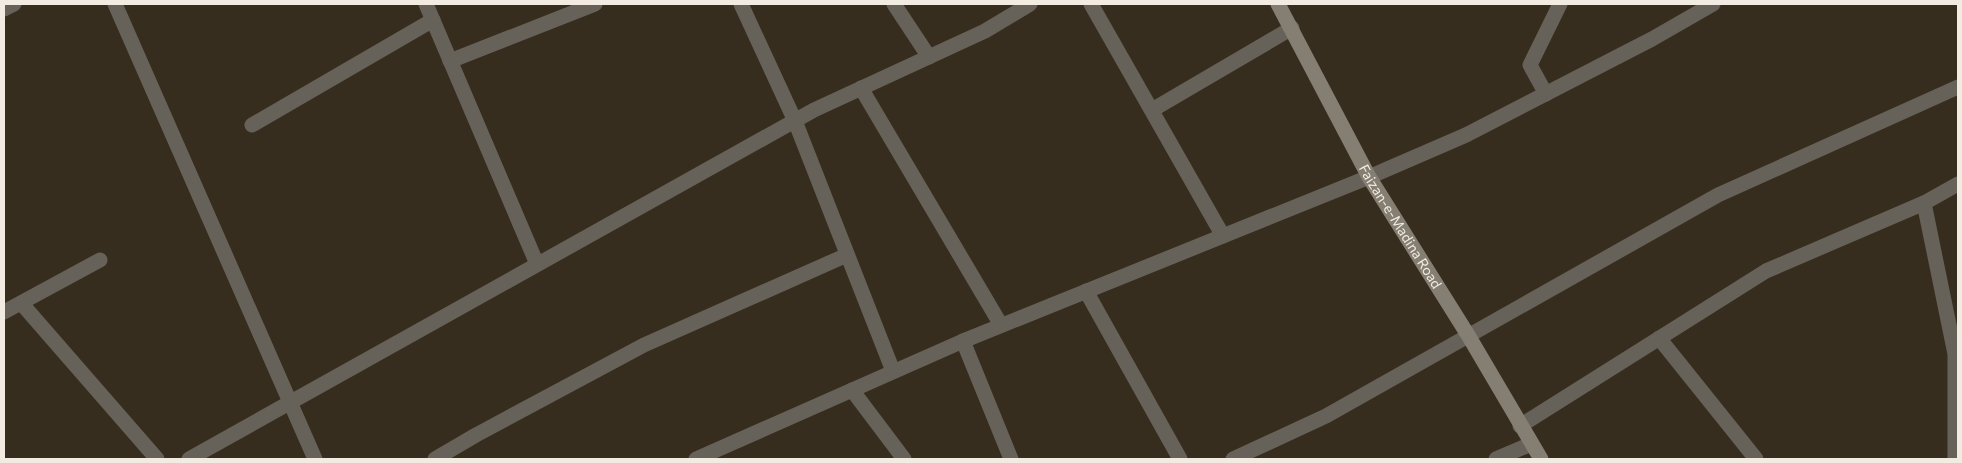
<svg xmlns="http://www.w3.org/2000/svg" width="1962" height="463" font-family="Commissioner,sans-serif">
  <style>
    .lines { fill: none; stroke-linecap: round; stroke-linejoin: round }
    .street { stroke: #66625a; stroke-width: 15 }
    .secondary { stroke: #857e72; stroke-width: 15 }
    .labels { text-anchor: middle; stroke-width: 4; stroke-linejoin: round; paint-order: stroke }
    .street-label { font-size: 14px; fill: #f1ebe1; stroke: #1b160f }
  </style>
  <rect width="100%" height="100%" fill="#372d1e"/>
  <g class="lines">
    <g class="street">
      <polyline points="115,4 315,459"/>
      <polyline points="426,4 537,264"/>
      <polyline points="741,4 795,121 893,371"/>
      <polyline points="894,4 929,57"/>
      <polyline points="1091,4 1223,236"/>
      <polyline points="4,9 14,4"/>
      <polyline points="450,61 595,4"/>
      <polyline points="861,88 1001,325"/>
      <polyline points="1546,94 1530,65 1560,4"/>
      <polyline points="1152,110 1292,28"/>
      <polyline points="252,125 433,20"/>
      <polyline points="1924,203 1955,354 1955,459"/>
      <polyline points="1086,291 1180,459"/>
      <polyline points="22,304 157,459"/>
      <polyline points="4,312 100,260"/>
      <polyline points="1659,338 1756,459"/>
      <polyline points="963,341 1011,459"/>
      <polyline points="852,390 904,459"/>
      <polyline points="1520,426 1766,271 1924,203 1958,184"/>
      <polyline points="189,459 814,110 985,31 1030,4"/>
      <polyline points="435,459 476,435 644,345 847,255"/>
      <polyline points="696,459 963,341 1369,177 1466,135 1652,39 1713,4"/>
      <polyline points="1233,459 1326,416 1718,195 1958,87"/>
      <polyline points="1496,459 1531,444"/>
    </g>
    <path class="secondary" id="s1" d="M 1278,4 L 1369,177 L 1468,335 L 1541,459"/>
  </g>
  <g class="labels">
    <g class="street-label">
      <text dy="5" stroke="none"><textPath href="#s1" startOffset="254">Faizan-e-Madina Road</textPath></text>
    </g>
  </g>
  <rect width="1962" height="463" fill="none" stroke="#f1ebe1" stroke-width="10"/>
</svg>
